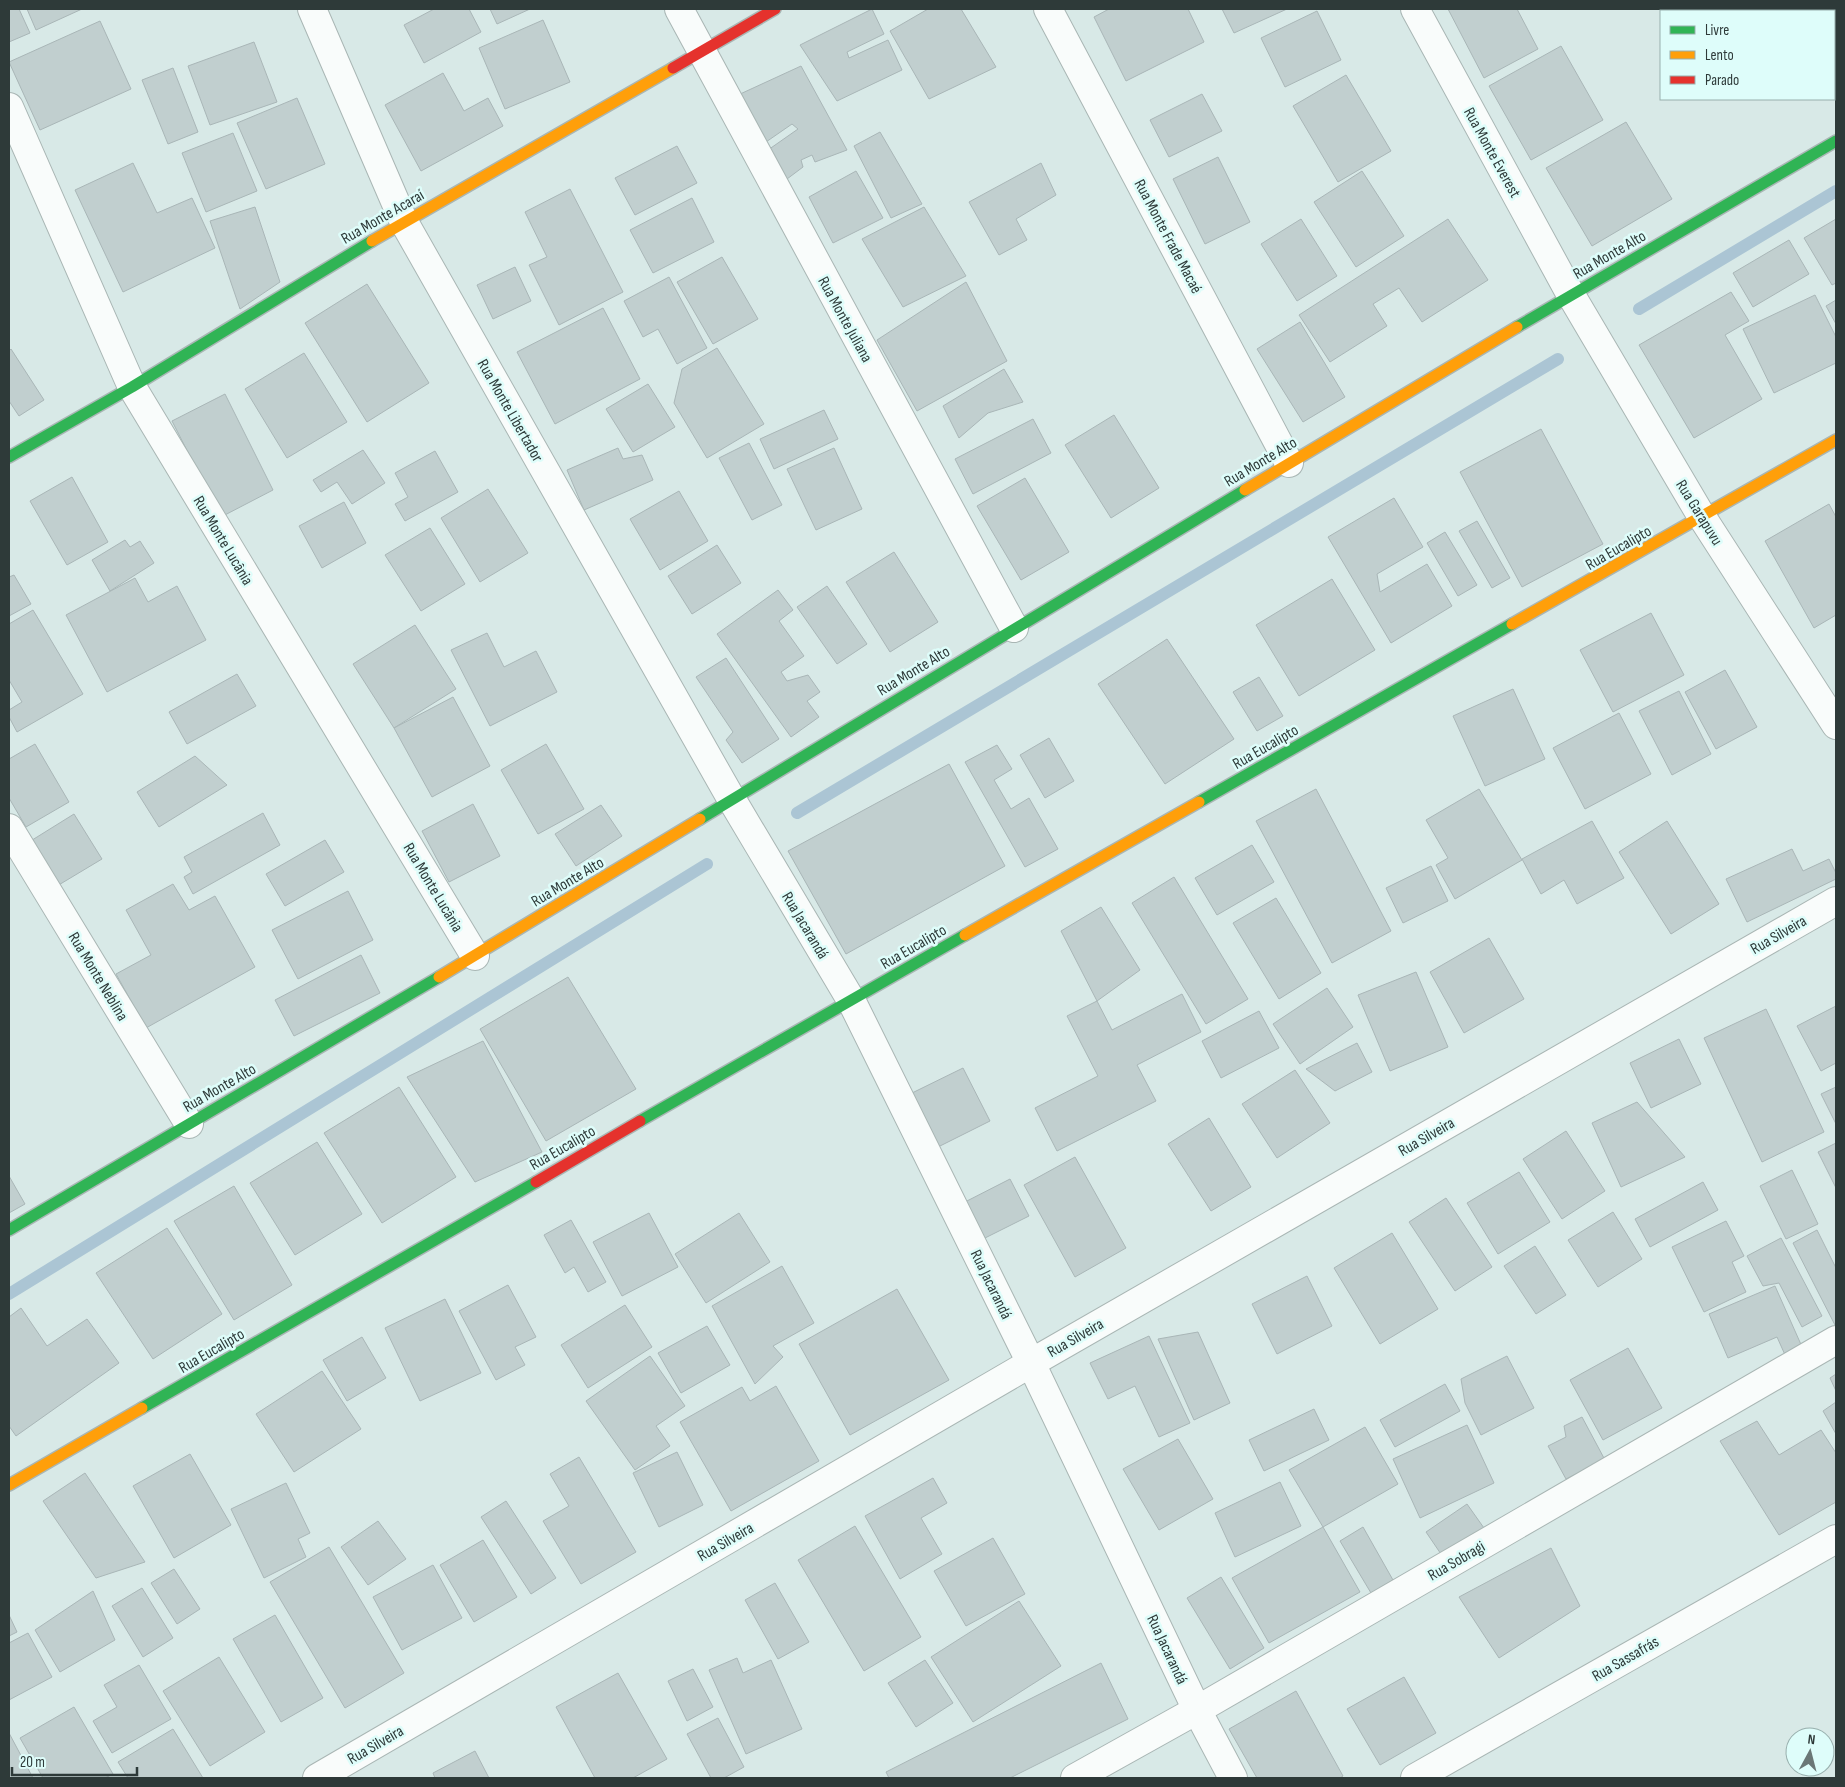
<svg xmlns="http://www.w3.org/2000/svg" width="1845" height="1787" font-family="'Sofia Sans Condensed',sans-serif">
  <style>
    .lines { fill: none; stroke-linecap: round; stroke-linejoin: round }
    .stream { stroke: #abc5d4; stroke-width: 12 }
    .building { fill: #c1cfcf; stroke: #a9b6b7 }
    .street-casing { stroke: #a9b6b4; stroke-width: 30 }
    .fast-casing { stroke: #a9b6b4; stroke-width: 14 }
    .slow-casing { stroke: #a9b6b4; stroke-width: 14 }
    .jam-casing { stroke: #a9b6b4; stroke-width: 14 }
    .street { stroke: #f9fcfb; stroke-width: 28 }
    .fast { stroke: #30b455; stroke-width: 11 }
    .slow { stroke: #ff9f0a; stroke-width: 11 }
    .jam { stroke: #e5322d; stroke-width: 11 }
    .labels { text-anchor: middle; stroke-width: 5; stroke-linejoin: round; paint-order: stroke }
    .street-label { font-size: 16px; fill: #2e3a39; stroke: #defdfa }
  </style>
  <rect width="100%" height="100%" fill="#d8e9e7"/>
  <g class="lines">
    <g class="stream">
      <polyline points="1639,309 1836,191"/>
      <polyline points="797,813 1558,359"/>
      <polyline points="9,1294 707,864"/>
    </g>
  </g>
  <g class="building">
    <polygon points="9,9 19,9 30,33 9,42"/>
    <polygon points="27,9 82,9 36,30"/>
    <polygon points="434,9 469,9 481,32 424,63 404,25"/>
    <polygon points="490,9 530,9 497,24"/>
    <polygon points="872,9 884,34 847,52 849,58 888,40 902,70 837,101 800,45"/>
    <polygon points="928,9 961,9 996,67 929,99 890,31"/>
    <polygon points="1109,9 1188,9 1204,42 1126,81 1094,17"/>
    <polygon points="1222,9 1287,9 1234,33"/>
    <polygon points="1448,9 1517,9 1538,49 1484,78"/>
    <polygon points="1317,11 1341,60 1285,87 1261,38"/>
    <polygon points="543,20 570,82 505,109 479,48"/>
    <polygon points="100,21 131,89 40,130 9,62"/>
    <polygon points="254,42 277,102 210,125 188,66"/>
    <polygon points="1561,46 1603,120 1531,160 1489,86"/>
    <polygon points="801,66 847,150 815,162 812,155 801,160 803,167 783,182 768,150 798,129 792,124 766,142 738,95"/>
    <polygon points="173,68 198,132 168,144 142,80"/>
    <polygon points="443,73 464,111 488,98 503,126 421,171 385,105"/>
    <polygon points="1346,75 1391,151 1338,182 1293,106"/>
    <polygon points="1202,94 1222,131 1169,157 1150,120"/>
    <polygon points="297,98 325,164 266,189 237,123"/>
    <polygon points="1626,122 1672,199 1592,246 1546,168"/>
    <polygon points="880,132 922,204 891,218 854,146"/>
    <polygon points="233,133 257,191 206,212 182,153"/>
    <polygon points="677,146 697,183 635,215 615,178"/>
    <polygon points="1218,157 1250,222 1205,244 1173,179"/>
    <polygon points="133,163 157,213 192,198 215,248 123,292 75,190"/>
    <polygon points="1041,163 1056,195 1016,219 1027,240 999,255 969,202"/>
    <polygon points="856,171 883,218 833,243 809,197"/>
    <polygon points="1362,171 1404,236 1356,267 1314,202"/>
    <polygon points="570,189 623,292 559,325 529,265 547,257 525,212"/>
    <polygon points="692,198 714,242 653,273 630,230"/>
    <polygon points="255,207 280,282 240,309 210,221"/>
    <polygon points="924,207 966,276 903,307 862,239"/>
    <polygon points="1301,219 1337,276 1297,301 1261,244"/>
    <polygon points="1448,219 1488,280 1422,322 1399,288 1373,304 1387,326 1330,362 1299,315"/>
    <polygon points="1836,219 1836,283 1832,285 1804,238"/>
    <polygon points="1789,240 1809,274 1753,307 1733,273"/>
    <polygon points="722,257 758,319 713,344 677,282"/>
    <polygon points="515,267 531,301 493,319 477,285"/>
    <polygon points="669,277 707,348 677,364 658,329 643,337 624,301"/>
    <polygon points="966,282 1007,361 917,411 877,340"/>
    <polygon points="367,284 429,383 367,422 305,323"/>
    <polygon points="1731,292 1749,321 1725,335 1762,399 1694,438 1639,345"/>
    <polygon points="1815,295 1836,337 1836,363 1774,393 1743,329"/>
    <polygon points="1836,300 1836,324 1826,306"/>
    <polygon points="603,308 640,379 555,424 517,352"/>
    <polygon points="1300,322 1345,397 1303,422 1257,349"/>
    <polygon points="717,348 764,424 707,458 674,403 682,369"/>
    <polygon points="11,349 44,400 19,416 9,401 9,351"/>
    <polygon points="304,353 347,422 287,458 245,389"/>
    <polygon points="1004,369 1023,402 988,413 959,438 943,406"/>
    <polygon points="648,384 675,427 633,452 606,409"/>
    <polygon points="225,394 273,490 221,517 172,421"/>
    <polygon points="824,410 838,439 774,469 760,439"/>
    <polygon points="1114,415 1159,488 1111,518 1065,445"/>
    <polygon points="1033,419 1051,453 973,494 955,459"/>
    <polygon points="1541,429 1603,544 1522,587 1460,472"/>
    <polygon points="749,443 782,505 752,520 719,458"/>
    <polygon points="618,448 623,459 642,455 653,480 584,510 567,470"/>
    <polygon points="834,448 862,509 816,530 787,469"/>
    <polygon points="363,450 385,483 352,504 337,482 321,492 313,480"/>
    <polygon points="435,451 458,492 405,521 395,504 408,497 395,473"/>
    <polygon points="72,477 108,542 67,565 30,501"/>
    <polygon points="1025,478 1069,552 1021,580 977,506"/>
    <polygon points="488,489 528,553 480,582 441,518"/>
    <polygon points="679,491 708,541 660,570 630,519"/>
    <polygon points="1394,498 1423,547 1377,574 1380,592 1427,564 1452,606 1391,643 1328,537"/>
    <polygon points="344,502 366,543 322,568 299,526"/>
    <polygon points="1829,504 1836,517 1836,615 1814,628 1765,541"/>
    <polygon points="1477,521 1510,578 1492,588 1459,531"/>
    <polygon points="430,528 465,584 421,611 385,555"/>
    <polygon points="1445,532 1477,585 1458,596 1427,543"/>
    <polygon points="125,540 130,547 140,541 154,563 110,591 92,560"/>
    <polygon points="717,545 741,583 692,614 668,576"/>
    <polygon points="894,552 938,622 890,652 846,582"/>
    <polygon points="14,575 31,604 9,616 9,577"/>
    <polygon points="135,578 148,602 177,586 206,640 107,692 66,615"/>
    <polygon points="1332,579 1375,650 1299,696 1256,625"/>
    <polygon points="827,586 867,644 837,664 797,607"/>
    <polygon points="778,590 793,610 779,621 804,656 781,672 787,681 808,675 820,692 807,701 819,717 791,737 717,634"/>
    <polygon points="33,610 83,694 17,732 9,717 9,710 22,702 9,680 9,624"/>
    <polygon points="1651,613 1684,675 1613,712 1580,650"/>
    <polygon points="415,625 456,689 394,728 353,664"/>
    <polygon points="487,633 504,667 536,651 557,692 490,726 451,650"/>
    <polygon points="1167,639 1234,739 1165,784 1098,684"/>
    <polygon points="726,658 779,739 742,763 726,740 733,732 696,677"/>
    <polygon points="1725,670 1757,727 1716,749 1685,692"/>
    <polygon points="237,674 256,706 187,744 169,712"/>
    <polygon points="1259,677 1283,716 1257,731 1233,692"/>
    <polygon points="1513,689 1545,759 1485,786 1453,716"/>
    <polygon points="1679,691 1711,754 1672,775 1639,711"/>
    <polygon points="453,697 490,766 432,797 394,728"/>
    <polygon points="1619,713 1651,774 1585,809 1553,748"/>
    <polygon points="1049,738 1074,781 1045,798 1020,755"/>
    <polygon points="35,744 69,802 26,827 9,798 9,759"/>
    <polygon points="546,744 584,809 538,834 501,770"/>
    <polygon points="997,745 1012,769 994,780 1011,809 1029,798 1058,849 1025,867 965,762"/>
    <polygon points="195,756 227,785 159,827 137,792"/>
    <polygon points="949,764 1005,866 846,954 788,851"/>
    <polygon points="1316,789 1391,931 1332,963 1256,821"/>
    <polygon points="1479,789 1522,860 1455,899 1436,865 1448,858 1426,820"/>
    <polygon points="473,804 500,856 449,882 422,831"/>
    <polygon points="601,805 622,836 576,866 555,834"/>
    <polygon points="263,813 280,845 193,894 184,877 192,872 184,857"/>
    <polygon points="74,814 102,859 57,886 29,842"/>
    <polygon points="1592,821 1624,878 1577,904 1564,880 1541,894 1522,859"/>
    <polygon points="1667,821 1719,904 1671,934 1619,852"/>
    <polygon points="325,840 344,872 285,906 266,874"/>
    <polygon points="1252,845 1274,882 1217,915 1195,878"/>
    <polygon points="1792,849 1803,871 1829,859 1836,873 1836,879 1747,922 1726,879"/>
    <polygon points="1431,866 1448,901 1403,923 1386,888"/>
    <polygon points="1174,877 1248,999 1206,1024 1132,903"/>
    <polygon points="173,884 189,910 215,896 255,967 146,1028 116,974 151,955 126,910"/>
    <polygon points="348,891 373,940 298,979 272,930"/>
    <polygon points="1276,898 1321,973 1279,999 1233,923"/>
    <polygon points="1101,907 1140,970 1097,1001 1061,931"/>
    <polygon points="1489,938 1524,999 1464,1033 1430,972"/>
    <polygon points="361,955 380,993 294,1036 275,1000"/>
    <polygon points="1416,972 1448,1047 1390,1071 1358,995"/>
    <polygon points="568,977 636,1089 546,1141 480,1029"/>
    <polygon points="1327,988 1353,1027 1300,1064 1273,1024"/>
    <polygon points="1182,994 1201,1032 1137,1065 1156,1101 1057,1151 1035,1108 1098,1076 1067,1016 1097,1001 1112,1030"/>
    <polygon points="1836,1006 1836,1063 1821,1071 1797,1026"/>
    <polygon points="1766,1009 1824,1132 1762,1162 1704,1038"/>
    <polygon points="1259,1011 1279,1048 1221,1078 1202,1041"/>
    <polygon points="1679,1039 1701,1084 1651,1108 1630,1063"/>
    <polygon points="483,1041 542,1152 475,1182 407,1077"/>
    <polygon points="1357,1043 1372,1072 1335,1091 1306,1069"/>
    <polygon points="963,1068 990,1121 936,1148 910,1094"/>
    <polygon points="1295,1070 1330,1123 1277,1158 1242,1104"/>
    <polygon points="399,1087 456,1177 382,1223 324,1133"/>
    <polygon points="1836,1087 1836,1124 1821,1094"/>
    <polygon points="1637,1102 1685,1157 1621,1187 1592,1123"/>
    <polygon points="1209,1118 1251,1187 1211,1211 1168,1144"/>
    <polygon points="1566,1131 1605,1191 1562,1219 1523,1159"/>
    <polygon points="317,1142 362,1214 295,1255 250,1183"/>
    <polygon points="1836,1143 1836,1188 1818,1152"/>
    <polygon points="1075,1157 1126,1248 1075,1277 1024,1185"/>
    <polygon points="1792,1170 1818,1224 1786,1239 1760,1186"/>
    <polygon points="1519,1172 1550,1222 1498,1254 1467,1203"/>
    <polygon points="9,1176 25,1204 9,1213"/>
    <polygon points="1010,1179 1029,1216 981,1240 963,1203"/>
    <polygon points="1703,1182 1718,1210 1650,1247 1635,1219"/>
    <polygon points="234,1186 292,1285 234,1320 174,1221"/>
    <polygon points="1446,1198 1492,1267 1455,1291 1409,1222"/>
    <polygon points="1613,1212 1642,1259 1598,1287 1568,1240"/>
    <polygon points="649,1213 678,1267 622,1296 593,1242"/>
    <polygon points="739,1213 770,1262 706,1303 675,1254"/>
    <polygon points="571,1220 606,1282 588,1292 574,1267 565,1273 544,1235"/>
    <polygon points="1726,1221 1744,1256 1732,1262 1746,1292 1704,1312 1672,1247"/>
    <polygon points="167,1228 222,1314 153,1359 96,1273"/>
    <polygon points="1817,1230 1836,1268 1836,1327 1793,1243"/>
    <polygon points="1392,1233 1438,1309 1380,1344 1334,1268"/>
    <polygon points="1781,1238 1822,1316 1802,1327 1779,1283 1763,1286 1747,1256"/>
    <polygon points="1535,1246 1566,1295 1536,1314 1504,1266"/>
    <polygon points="782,1266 814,1323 773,1346 783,1357 755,1384 712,1306"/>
    <polygon points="1307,1276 1332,1326 1277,1354 1252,1304"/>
    <polygon points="508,1285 536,1337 515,1347 525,1365 496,1380 459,1311"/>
    <polygon points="1775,1286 1803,1349 1786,1357 1777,1337 1728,1358 1709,1314"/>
    <polygon points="897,1289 949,1380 850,1435 799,1344"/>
    <polygon points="445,1299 481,1373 420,1401 385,1328"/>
    <polygon points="625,1305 652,1347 588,1388 561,1345"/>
    <polygon points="21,1308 47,1346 87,1319 119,1363 16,1436 9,1426 9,1317"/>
    <polygon points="707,1326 730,1365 681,1393 658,1353"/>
    <polygon points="1198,1332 1230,1403 1194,1420 1158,1339"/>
    <polygon points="1149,1336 1190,1423 1159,1437 1135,1386 1108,1399 1090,1363"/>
    <polygon points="362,1337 386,1378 347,1401 323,1360"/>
    <polygon points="1628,1348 1662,1408 1603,1440 1570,1380"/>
    <polygon points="650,1356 685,1406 656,1426 670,1446 635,1470 586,1401"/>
    <polygon points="1507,1356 1534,1408 1481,1435 1465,1403 1461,1379"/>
    <polygon points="322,1371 361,1429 294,1472 256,1414"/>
    <polygon points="1836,1374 1836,1391 1830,1378"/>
    <polygon points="1445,1384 1460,1411 1395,1447 1380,1420"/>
    <polygon points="776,1386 819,1461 731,1511 680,1422 742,1387 750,1401"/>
    <polygon points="1836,1402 1836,1434 1823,1411"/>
    <polygon points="1314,1409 1329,1440 1264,1471 1249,1440"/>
    <polygon points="1582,1417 1605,1460 1566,1479 1548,1446 1566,1437 1564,1426"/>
    <polygon points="1757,1421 1779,1455 1821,1430 1836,1453 1836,1502 1779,1535 1720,1441"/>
    <polygon points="1467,1425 1494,1483 1420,1518 1393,1459"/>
    <polygon points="1365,1427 1398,1484 1323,1527 1289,1470"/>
    <polygon points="1178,1439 1213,1499 1159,1530 1123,1469"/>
    <polygon points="677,1452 703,1505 659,1527 633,1473"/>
    <polygon points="190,1454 231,1525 174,1558 133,1486"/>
    <polygon points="579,1457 636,1552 581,1584 543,1521 569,1506 550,1474"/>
    <polygon points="85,1473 145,1562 96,1578 43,1501"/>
    <polygon points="933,1478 947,1503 921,1518 942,1554 900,1579 865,1516"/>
    <polygon points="1280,1482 1301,1526 1235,1557 1215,1513"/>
    <polygon points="286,1483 310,1533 298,1539 306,1557 264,1578 231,1509"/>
    <polygon points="506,1501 556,1578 531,1594 481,1517"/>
    <polygon points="1467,1504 1484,1528 1443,1557 1426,1532"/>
    <polygon points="378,1521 406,1559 368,1585 341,1547"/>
    <polygon points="855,1526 921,1637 864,1671 798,1560"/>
    <polygon points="1323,1527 1360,1592 1269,1643 1232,1578"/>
    <polygon points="1363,1527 1393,1580 1371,1593 1340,1541"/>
    <polygon points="993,1538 1025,1594 966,1626 934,1571"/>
    <polygon points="483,1540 517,1597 474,1622 440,1565"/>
    <polygon points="329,1547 404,1673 345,1708 270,1582"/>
    <polygon points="1551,1548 1580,1606 1499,1658 1459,1597"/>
    <polygon points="433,1565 462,1618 402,1650 373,1597"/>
    <polygon points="174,1569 200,1609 177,1624 151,1583"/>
    <polygon points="1221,1577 1264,1648 1230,1669 1187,1598"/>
    <polygon points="775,1583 809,1642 778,1659 745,1600"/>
    <polygon points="142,1588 173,1638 143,1657 112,1606"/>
    <polygon points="93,1591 115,1640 60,1672 35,1630"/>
    <polygon points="1019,1601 1061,1666 973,1722 931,1657"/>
    <polygon points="9,1615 17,1632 9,1636"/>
    <polygon points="275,1615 323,1698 281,1722 233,1639"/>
    <polygon points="28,1633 52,1677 9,1700 9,1643"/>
    <polygon points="219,1657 265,1732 210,1766 163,1691"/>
    <polygon points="737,1658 743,1673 771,1660 802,1729 746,1754 709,1670"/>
    <polygon points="925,1660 953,1703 916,1727 888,1683"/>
    <polygon points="1101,1663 1128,1719 1010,1778 889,1778 886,1772"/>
    <polygon points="139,1665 171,1719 112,1753 93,1721 117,1707 104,1685"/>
    <polygon points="693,1669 713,1707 687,1721 668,1681"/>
    <polygon points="618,1673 667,1759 633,1778 595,1778 556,1707"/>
    <polygon points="1404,1677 1436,1733 1380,1765 1347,1709"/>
    <polygon points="1296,1691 1343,1776 1340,1778 1257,1778 1229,1729"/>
    <polygon points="74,1707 113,1774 105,1778 43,1778 20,1738"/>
    <polygon points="718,1718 744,1767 724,1778 711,1778 687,1734"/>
    <polygon points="173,1729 203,1778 128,1778 118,1762"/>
    <polygon points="9,1733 33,1778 9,1778"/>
    <polygon points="475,1751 489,1778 435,1778 433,1773"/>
  </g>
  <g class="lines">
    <g class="street-casing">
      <g id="street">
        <polyline points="312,9 404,222 732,800 851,1000 1031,1363 1197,1710 1233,1778"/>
        <polyline points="679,9 1014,628"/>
        <polyline points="1048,9 1289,463"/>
        <polyline points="1415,9 1571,295 1702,517 1836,725"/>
        <polyline points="9,107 132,387 475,956"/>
        <polyline points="9,828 189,1124"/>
        <polyline points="317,1778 1031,1363 1836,901"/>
        <polyline points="1075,1778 1197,1710 1836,1340"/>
        <polyline points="1415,1778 1836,1539"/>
      </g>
    </g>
    <g class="fast-casing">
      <g id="fast">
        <polyline points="1517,327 1836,141"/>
        <polyline points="9,457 132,387 372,241"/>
        <polyline points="1199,802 1512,624"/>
        <polyline points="700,819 1245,490"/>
        <polyline points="640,1121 965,935"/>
        <polyline points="9,1230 439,977"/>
        <polyline points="142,1408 536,1182"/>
      </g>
    </g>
    <g class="slow-casing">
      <g id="slow">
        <polyline points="372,241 673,68"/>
        <polyline points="1245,490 1517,327"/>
        <polyline points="1512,624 1836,440"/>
        <polyline points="965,935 1199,802"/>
        <polyline points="439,977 700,819"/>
        <polyline points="9,1485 142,1408"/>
      </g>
    </g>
    <g class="jam-casing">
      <g id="jam">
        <polyline points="673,68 775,9"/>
        <polyline points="536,1182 640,1121"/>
      </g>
    </g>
    <use href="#street" class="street"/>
    <use href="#fast" class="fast"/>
    <use href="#slow" class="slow"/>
    <use href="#jam" class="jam"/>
  </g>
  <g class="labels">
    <g class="street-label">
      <text transform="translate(1493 152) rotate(61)" y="6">Rua Monte Everest</text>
      <text transform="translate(382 216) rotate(-30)" y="6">Rua Monte Acaraí</text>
      <text transform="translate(1169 236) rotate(62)" y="6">Rua Monte Frade Macaé</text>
      <text transform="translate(1609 254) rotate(-30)" y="6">Rua Monte Alto</text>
      <text transform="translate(846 319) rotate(61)" y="6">Rua Monte Juliana</text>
      <text transform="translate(511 410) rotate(60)" y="6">Rua Monte Libertador</text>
      <text transform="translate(1260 461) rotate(-31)" y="6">Rua Monte Alto</text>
      <text transform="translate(1700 512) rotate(58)" y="6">Rua Garapuvu</text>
      <text transform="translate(224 540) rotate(59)" y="6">Rua Monte Lucânia</text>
      <text transform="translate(1618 547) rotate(-30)" y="6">Rua Eucalipto</text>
      <text transform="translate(913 670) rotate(-31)" y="6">Rua Monte Alto</text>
      <text transform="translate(1265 746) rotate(-30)" y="6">Rua Eucalipto</text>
      <text transform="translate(567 881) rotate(-31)" y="6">Rua Monte Alto</text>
      <text transform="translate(434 887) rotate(59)" y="6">Rua Monte Lucânia</text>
      <text transform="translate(806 925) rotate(59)" y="6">Rua Jacarandá</text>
      <text transform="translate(1778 934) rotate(-30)" y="6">Rua Silveira</text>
      <text transform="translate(913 946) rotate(-30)" y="6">Rua Eucalipto</text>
      <text transform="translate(99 976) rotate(59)" y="6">Rua Monte Neblina</text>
      <text transform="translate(219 1087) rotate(-30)" y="6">Rua Monte Alto</text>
      <text transform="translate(1426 1136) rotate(-30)" y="6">Rua Silveira</text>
      <text transform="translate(562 1147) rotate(-30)" y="6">Rua Eucalipto</text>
      <text transform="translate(992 1284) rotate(64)" y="6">Rua Jacarandá</text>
      <text transform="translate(1075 1337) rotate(-30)" y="6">Rua Silveira</text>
      <text transform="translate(211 1350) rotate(-30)" y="6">Rua Eucalipto</text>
      <text transform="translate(725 1541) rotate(-30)" y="6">Rua Silveira</text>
      <text transform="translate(1456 1560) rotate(-30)" y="6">Rua Sobragi</text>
      <text transform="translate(1168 1649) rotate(65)" y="6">Rua Jacarandá</text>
      <text transform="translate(1625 1658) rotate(-30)" y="6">Rua Sassafrás</text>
      <text transform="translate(375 1744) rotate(-30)" y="6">Rua Silveira</text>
    </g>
  </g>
  <rect width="1845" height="1787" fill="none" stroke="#2e3a39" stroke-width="20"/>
  <rect x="1660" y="10" width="175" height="90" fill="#defdfa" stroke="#98afad"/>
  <rect x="1670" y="26" width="25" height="8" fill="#30b455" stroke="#98afad"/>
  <text x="1705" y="35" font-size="15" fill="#2e3a39">Livre</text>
  <rect x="1670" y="51" width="25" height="8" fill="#ff9f0a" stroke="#98afad"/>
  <text x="1705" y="60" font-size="15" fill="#2e3a39">Lento</text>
  <rect x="1670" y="76" width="25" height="8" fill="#e5322d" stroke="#98afad"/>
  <text x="1705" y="85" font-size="15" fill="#2e3a39">Parado</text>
  <g transform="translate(1810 1752) rotate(7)"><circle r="24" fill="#defdfa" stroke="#98afad"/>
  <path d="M0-4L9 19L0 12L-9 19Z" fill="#6a7776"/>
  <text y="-8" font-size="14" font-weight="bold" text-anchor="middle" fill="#2e3a39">N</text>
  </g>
  <path d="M12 1767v8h125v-8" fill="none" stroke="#2e3a39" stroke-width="2.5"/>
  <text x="20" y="1767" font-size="15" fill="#2e3a39" stroke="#defdfa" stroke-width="4" paint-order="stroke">20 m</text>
</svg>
